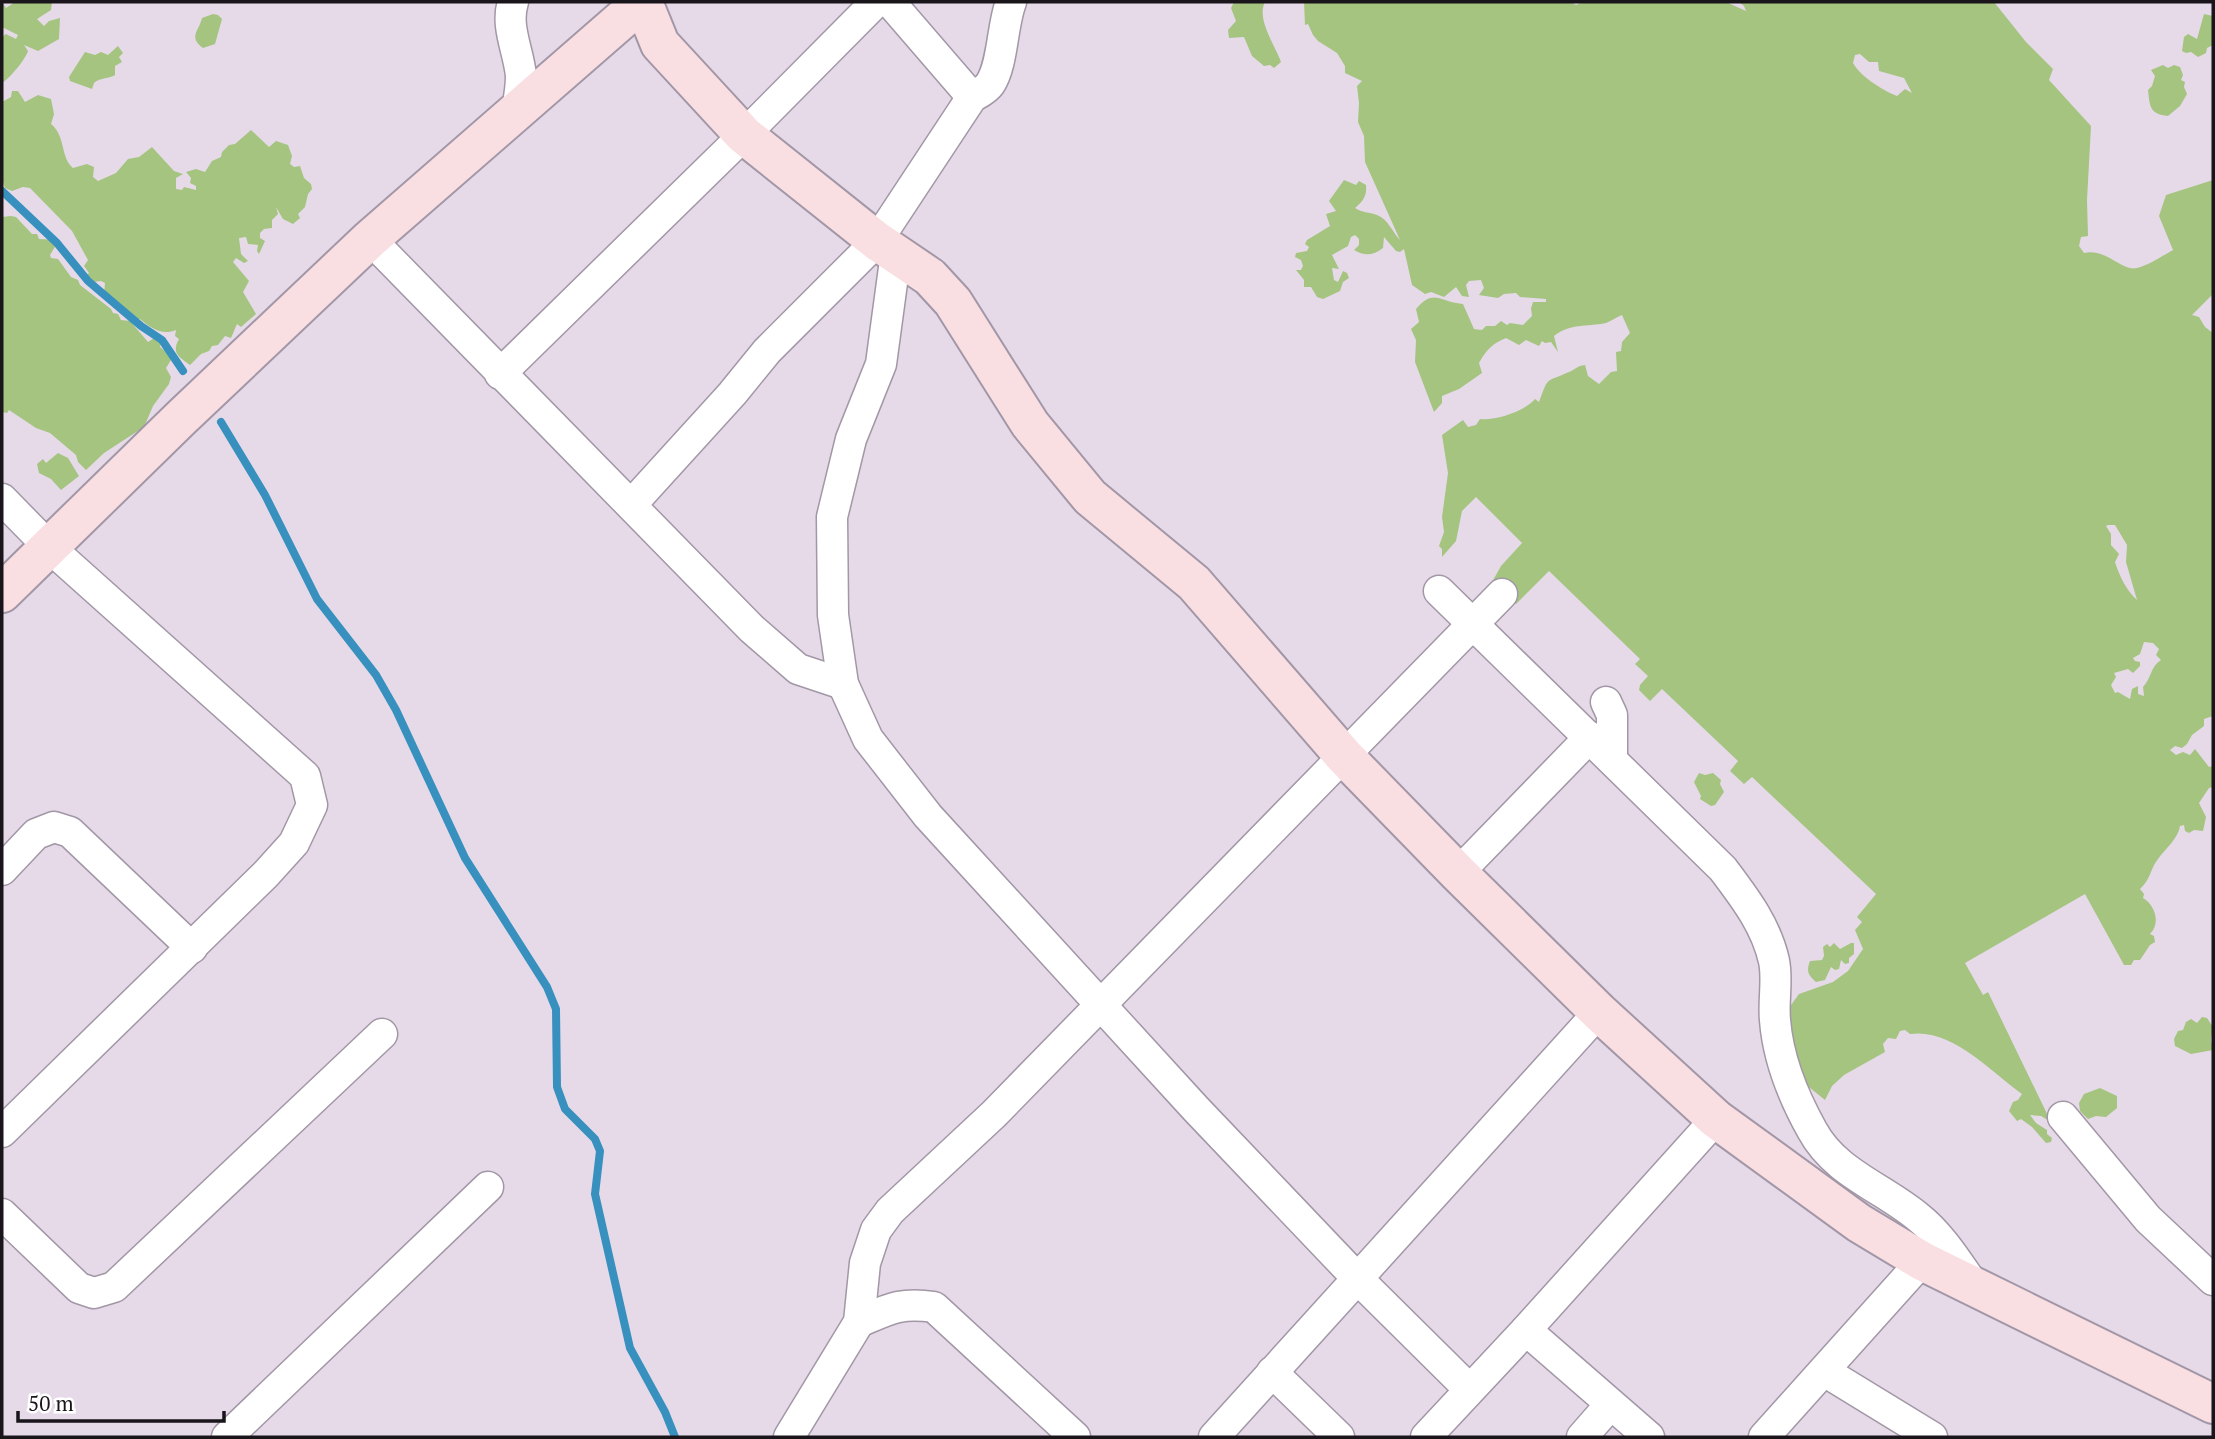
<svg xmlns="http://www.w3.org/2000/svg" width="2215" height="1439" font-family="'PT Serif',serif">
  <style>
    .green { fill: #a4c480; fill-rule: evenodd }
    .lines { fill: none; stroke-linecap: round; stroke-linejoin: round }
    .stream { stroke: #3790bd; stroke-width: 8 }
    .street-casing { stroke: #a297a6; stroke-width: 33 }
    .secondary-casing { stroke: #a297a6; stroke-width: 42 }
    .street { stroke: #fff; stroke-width: 30 }
    .secondary { stroke: #f9dee2; stroke-width: 38 }
  </style>
  <rect width="100%" height="100%" fill="#e6dae9"/>
  <g class="green">
    <path d="M 2,2 L 6,8 L 15,2 L 52,2 L 51,10 L 37,19 L 44,26 L 49,21 L 60,18 L 59,39 L 38,51 L 24,45 L 28,51 C 25,60 10,78 2,83 L 2,37 L 6,34 L 16,39 L 18,35 L 2,27 Z"/>
    <path d="M 1234,2 L 1265,2 C 1256,19 1275,45 1281,62 L 1274,68 L 1270,65 L 1264,66 L 1252,56 L 1244,37 L 1229,38 L 1228,30 L 1236,21 L 1231,8 Z"/>
    <path d="M 1304,2 L 1571,2 L 1576,5 L 1583,2 L 1726,2 L 1746,11 L 1744,6 L 1739,2 L 1994,2 L 2026,42 L 2053,69 L 2049,80 L 2091,126 L 2087,200 L 2088,236 L 2081,237 L 2079,246 L 2084,253 C 2107,248 2122,272 2137,268 C 2149,265 2162,256 2173,250 L 2159,216 L 2166,195 L 2213,180 L 2213,294 L 2192,315 L 2199,317 L 2205,327 L 2213,333 L 2213,716 L 2204,719 L 2204,726 L 2192,735 L 2187,744 L 2182,748 L 2175,746 L 2170,750 L 2176,755 L 2183,752 L 2190,755 L 2195,749 L 2209,767 L 2213,766 L 2213,787 L 2209,788 L 2199,803 L 2206,817 L 2203,831 L 2194,830 L 2189,833 L 2185,831 L 2184,825 L 2180,826 C 2178,839 2165,849 2158,859 C 2150,869 2151,879 2140,889 L 2144,894 L 2143,898 C 2155,905 2161,923 2150,934 L 2154,936 L 2155,942 L 2150,945 L 2140,960 L 2134,960 L 2131,965 L 2124,965 L 2085,894 L 1965,963 L 1983,995 L 1988,992 L 2051,1122 L 2041,1116 L 2030,1115 L 2036,1123 L 2047,1130 L 2047,1134 L 2052,1138 L 2051,1142 L 2046,1143 L 2032,1127 L 2021,1119 L 2017,1121 L 2009,1111 L 2013,1102 L 2018,1100 L 2022,1094 C 1990,1071 1952,1028 1910,1034 L 1905,1030 L 1900,1031 L 1896,1039 L 1888,1038 L 1883,1044 L 1885,1052 L 1844,1075 L 1832,1086 L 1825,1100 L 1794,1075 L 1786,1012 L 1799,994 L 1833,982 L 1848,971 L 1863,949 L 1855,930 L 1862,922 L 1857,917 L 1876,894 L 1752,777 L 1744,784 L 1730,771 L 1738,761 L 1662,689 L 1650,701 L 1639,690 L 1640,685 L 1648,676 L 1635,664 L 1640,659 L 1549,571 L 1516,604 L 1507,596 L 1482,600 L 1501,566 L 1522,543 L 1476,497 L 1462,511 L 1456,541 L 1442,557 L 1442,549 L 1439,546 L 1444,532 L 1442,517 L 1448,473 L 1442,435 L 1463,420 L 1468,427 L 1476,425 L 1480,419 C 1495,421 1525,411 1535,399 L 1539,402 C 1549,376 1544,383 1569,372 C 1576,369 1577,366 1585,365 L 1588,376 L 1599,384 L 1611,372 L 1617,371 L 1616,352 L 1621,351 L 1622,342 L 1630,333 L 1622,315 C 1617,317 1611,321 1606,323 C 1586,327 1571,323 1554,336 L 1558,352 L 1551,342 L 1545,343 L 1542,341 L 1539,346 L 1526,340 L 1519,345 L 1506,338 C 1492,344 1486,350 1479,363 L 1482,373 L 1459,389 L 1442,396 L 1442,403 L 1434,412 L 1415,362 L 1416,340 L 1411,329 L 1419,322 L 1416,309 C 1434,288 1439,302 1463,304 L 1474,329 L 1482,330 L 1486,326 L 1495,326 L 1501,321 L 1507,325 L 1510,323 L 1523,325 L 1532,316 L 1531,308 L 1533,302 L 1546,302 L 1546,299 L 1520,297 L 1516,293 L 1504,294 L 1498,298 L 1479,295 L 1484,288 L 1481,280 L 1469,281 L 1466,285 L 1469,297 L 1462,296 L 1456,287 L 1444,297 L 1431,292 L 1425,294 L 1412,285 L 1404,249 L 1400,252 L 1396,251 L 1384,237 L 1383,248 C 1373,256 1364,256 1354,250 L 1359,245 L 1359,239 L 1355,235 L 1351,237 L 1348,246 L 1332,255 L 1339,269 L 1332,268 L 1334,280 L 1338,282 L 1343,271 L 1347,273 L 1349,278 L 1343,282 L 1340,291 L 1323,299 L 1317,297 L 1311,287 L 1304,287 L 1304,280 L 1296,270 L 1301,270 L 1303,266 L 1301,260 L 1295,257 L 1296,253 L 1307,251 L 1309,247 L 1305,244 L 1307,240 L 1330,226 L 1326,214 L 1336,211 L 1329,201 L 1344,180 L 1356,185 L 1359,181 L 1366,185 C 1367,196 1363,201 1355,208 C 1362,213 1369,212 1377,215 C 1388,219 1393,233 1400,240 L 1365,162 L 1364,136 L 1358,122 L 1359,103 L 1357,86 L 1362,81 L 1345,73 L 1345,66 L 1337,53 L 1318,41 L 1313,35 L 1308,24 L 1305,25 ZM 1860,54 L 1869,62 L 1878,62 L 1879,71 L 1904,78 L 1912,93 L 1905,89 L 1897,96 C 1882,90 1861,77 1853,63 L 1855,55 ZM 2108,525 L 2115,525 L 2127,545 L 2126,562 L 2137,600 C 2126,590 2119,575 2115,562 L 2119,554 L 2111,545 L 2111,534 L 2106,526 ZM 2144,642 L 2153,643 L 2159,649 L 2156,655 L 2161,660 C 2150,667 2152,677 2143,687 L 2144,696 L 2138,694 L 2138,686 L 2132,689 L 2130,699 L 2118,692 L 2115,693 L 2111,685 L 2116,677 L 2114,673 L 2128,669 L 2133,673 L 2140,666 L 2140,662 L 2135,661 L 2133,658 L 2140,654 Z"/>
    <path d="M 213,14 L 218,15 L 222,19 L 215,44 L 203,48 C 188,37 199,31 202,18 Z"/>
    <polygon points="2204,14 2213,16 2213,45 2207,48 2206,53 2198,57 2191,52 2186,53 2182,51 2184,37 2188,34 2197,39"/>
    <path d="M 118,46 L 123,53 L 119,57 L 122,62 L 115,66 L 115,75 C 109,79 101,77 94,83 L 92,89 L 70,81 L 69,77 L 85,52 L 95,55 L 101,52 L 108,55 Z"/>
    <path d="M 2163,65 L 2168,68 L 2174,65 L 2180,67 L 2183,75 L 2181,80 L 2185,82 L 2184,87 L 2187,94 L 2180,106 L 2168,116 C 2149,114 2150,106 2148,90 L 2152,86 L 2155,76 L 2151,70 Z"/>
    <path d="M 12,91 L 18,91 L 25,102 L 38,95 L 51,99 L 54,114 L 51,124 C 66,136 60,157 73,168 L 87,164 L 94,167 L 93,177 L 98,181 L 116,173 L 128,159 L 139,157 L 152,147 L 174,171 L 183,174 L 176,178 L 176,189 L 182,190 L 184,187 L 196,190 L 196,186 L 190,183 L 191,178 L 186,172 L 196,169 L 205,172 L 212,161 L 221,157 L 222,152 L 229,145 L 235,144 L 251,130 L 269,147 L 276,141 L 288,145 L 292,156 L 290,164 L 294,167 L 300,166 L 304,178 L 311,184 L 312,189 L 308,194 L 305,207 L 298,214 L 300,218 L 293,224 L 283,219 L 276,207 L 278,214 L 272,220 L 272,228 L 264,229 L 260,233 L 260,238 L 265,241 L 259,254 L 257,251 L 258,245 L 248,244 L 246,237 L 239,238 L 241,254 L 248,261 L 244,263 L 236,258 L 233,262 L 249,281 L 243,292 L 256,314 L 241,327 L 237,324 L 231,338 L 225,336 L 218,345 L 212,346 L 209,351 L 201,354 L 190,365 C 179,357 171,353 179,339 L 175,336 L 176,330 C 162,336 151,328 140,319 L 134,321 L 104,294 L 105,283 L 101,281 L 93,282 L 87,275 L 89,273 L 84,266 L 88,260 L 72,231 L 30,188 L 23,187 L 12,191 L 5,188 L 2,179 L 2,102 L 11,97 Z"/>
    <polygon points="11,216 16,217 32,234 37,234 39,239 59,240 50,255 51,258 58,259 71,277 78,280 80,285 111,309 113,313 118,314 121,320 130,321 148,342 159,335 162,337 160,347 169,354 171,360 166,368 171,377 169,384 153,406 144,427 104,453 86,470 78,462 76,455 50,433 36,428 9,410 7,413 2,412 2,217"/>
    <polygon points="58,453 68,458 79,476 61,490 51,479 39,473 37,464 43,459 46,463"/>
    <polygon points="1699,773 1705,775 1713,773 1721,780 1720,784 1724,792 1715,805 1711,806 1700,799 1701,796 1694,782"/>
    <path d="M 1834,943 L 1840,949 L 1851,943 L 1854,943 L 1854,954 L 1849,958 L 1849,963 L 1845,964 L 1841,960 L 1839,969 L 1835,970 L 1831,967 L 1825,980 L 1816,982 C 1808,975 1806,971 1810,961 L 1822,960 L 1824,956 L 1823,947 L 1827,944 L 1830,947 Z"/>
    <polygon points="2202,1017 2207,1018 2213,1027 2211,1040 2213,1050 2191,1054 2175,1046 2174,1039 2178,1031 2183,1030 2186,1022 2191,1019 2197,1023"/>
    <polygon points="2100,1088 2117,1096 2117,1108 2106,1117 2096,1116 2088,1119 2080,1111 2079,1103 2084,1094"/>
  </g>
  <g class="lines">
    <g class="stream">
      <polyline points="2,191 57,243 88,281 141,326 162,340 183,371"/>
      <polyline points="221,422 265,495 317,599 376,675 396,710 465,858 547,987 556,1009 557,1087 565,1109 595,1139 600,1151 595,1194 630,1348 665,1412 675,1437"/>
    </g>
    <g class="street-casing">
      <g id="street">
        <path d="M 513,2 C 505,26 519,52 521,76 C 521,87 519,99 517,110"/>
        <polyline points="890,2 972,97"/>
        <polyline points="370,239 752,629 798,669 843,684"/>
        <polyline points="896,253 881,364 851,439 832,517 833,615 843,684 868,739 928,816 1196,1109 1357,1278 1469,1389"/>
        <polyline points="500,374 744,135 876,2"/>
        <polyline points="2,499 49,547 305,776 312,805 294,843 266,874 2,1132"/>
        <path d="M 631,505 L 732,394 L 767,351 L 877,241 L 972,97 C 979,93 986,90 990,84 C 1003,65 1002,25 1011,2"/>
        <path d="M 1439,591 L 1723,869 C 1744,897 1766,925 1774,961 C 1778,980 1773,1001 1775,1020 C 1778,1059 1793,1096 1812,1130 C 1835,1173 1882,1187 1918,1217 C 1941,1235 1958,1263 1975,1287"/>
        <polyline points="1606,702 1612,715 1612,758"/>
        <polyline points="2,870 36,834 54,827 70,832 192,948"/>
        <polyline points="1458,873 1590,737"/>
        <polyline points="2063,1117 2148,1219 2213,1280"/>
        <polyline points="2,1214 79,1288 94,1293 114,1287 382,1034"/>
        <path d="M 859,1322 C 889,1309 900,1302 934,1307 L 1075,1437"/>
        <polyline points="1526,1330 1649,1437"/>
        <polyline points="1824,1371 1932,1437"/>
        <polyline points="1272,1372 1339,1437"/>
        <polyline points="227,1437 488,1187"/>
        <polyline points="789,1437 859,1322 865,1263 876,1230 890,1211 994,1114 1502,594"/>
        <polyline points="1214,1437 1599,1012"/>
        <polyline points="1426,1437 1526,1330 1716,1119"/>
        <polyline points="1582,1437 1610,1405"/>
        <polyline points="1764,1437 1922,1261"/>
      </g>
    </g>
    <g class="secondary-casing">
      <g id="secondary">
        <polyline points="643,2 660,44 744,135 877,241 930,277 953,302 1030,424 1090,497 1194,583 1344,756 1458,873 1599,1012 1716,1119 1859,1223 1922,1261 2213,1404"/>
        <polyline points="2,593 180,419 370,239 642,2"/>
      </g>
    </g>
    <use href="#street" class="street"/>
    <use href="#secondary" class="secondary"/>
  </g>
  <rect width="2215" height="1439" fill="none" stroke="#19151a" stroke-width="7"/>
  <path d="M18 1411v10h206v-10" fill="none" stroke="#19151a" stroke-width="3.5"/>
  <text x="28" y="1411" font-size="21" fill="#19151a" stroke="#ffffff" stroke-width="5" paint-order="stroke">50 m</text>
</svg>
